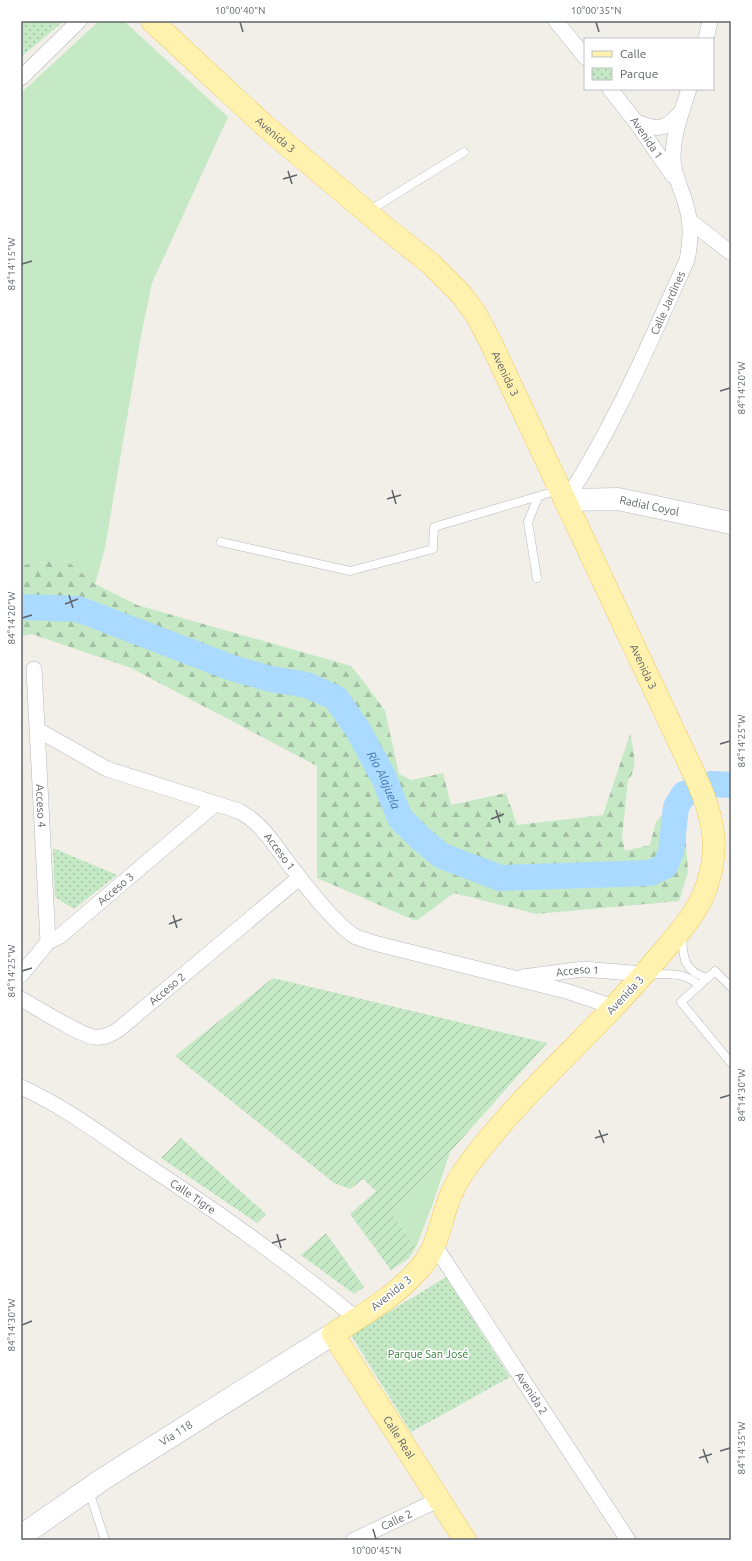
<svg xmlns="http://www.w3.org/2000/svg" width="752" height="1561" font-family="Ubuntu,sans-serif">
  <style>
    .grass { fill: #c5e8c5 }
    .forest { fill: url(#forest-firs) }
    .park { fill: url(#park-dots) }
    .garden { fill: url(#garden-furrows) }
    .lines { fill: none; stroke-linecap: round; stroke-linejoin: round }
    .river { stroke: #aadaff; stroke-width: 26 }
    .lane-casing { stroke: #b5b8bc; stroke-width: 9 }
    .street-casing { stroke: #b5b8bc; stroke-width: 16 }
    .secondary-casing { stroke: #b6babf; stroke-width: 23 }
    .primary-casing { stroke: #f2c960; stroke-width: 23 }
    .lane { stroke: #fff; stroke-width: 8 }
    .street { stroke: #fff; stroke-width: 15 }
    .secondary { stroke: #fff; stroke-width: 22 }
    .primary { stroke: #fff2af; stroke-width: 22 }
    .ticks { fill: none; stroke: #5f6368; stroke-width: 1.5 }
    .labels { text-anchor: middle; stroke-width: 3.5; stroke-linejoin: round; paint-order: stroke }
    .street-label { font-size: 11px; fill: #5f6368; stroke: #fff }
    .park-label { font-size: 11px; fill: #348238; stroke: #fff }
    .water-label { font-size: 12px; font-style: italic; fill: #4174aa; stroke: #fff }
    .neatline { fill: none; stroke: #5f6368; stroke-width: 1.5 }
    .ticks-label { font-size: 10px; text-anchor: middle; fill: #5f6368 }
  </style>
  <defs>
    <pattern id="forest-firs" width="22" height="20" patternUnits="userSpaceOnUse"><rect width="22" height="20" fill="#c5e8c5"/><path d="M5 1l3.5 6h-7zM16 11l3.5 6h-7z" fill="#a3c0a4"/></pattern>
    <pattern id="park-dots" width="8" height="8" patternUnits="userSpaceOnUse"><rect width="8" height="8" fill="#c5e8c5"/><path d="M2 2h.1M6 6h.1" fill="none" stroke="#a3c0a4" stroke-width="1.8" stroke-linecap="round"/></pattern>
    <pattern id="garden-furrows" width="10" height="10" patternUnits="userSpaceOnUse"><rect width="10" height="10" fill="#c5e8c5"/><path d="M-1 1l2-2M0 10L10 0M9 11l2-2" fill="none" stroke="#a3c0a4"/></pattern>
  </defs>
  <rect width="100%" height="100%" fill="#f1efe8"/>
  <g class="grass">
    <polygon points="99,21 124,21 228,117 152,283 140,341 105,548 95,584 66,560 21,565 21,93"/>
    <polygon points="450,1152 433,1203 416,1247 392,1214"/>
  </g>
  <path class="forest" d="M 66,560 L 95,584 L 137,605 L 351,666 L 365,683 L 385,711 L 399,774 L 412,780 L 443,773 L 451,805 L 506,793 L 517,825 L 603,815 L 630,734 C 633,748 639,768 628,780 L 622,837 L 625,851 L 650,845 L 656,822 L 670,805 L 682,788 L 688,872 L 679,901 L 536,914 L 454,893 L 416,921 L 317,878 L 317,766 L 131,668 L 32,634 L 21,636 L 21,565 Z"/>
  <g class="park">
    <polygon points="21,21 64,21 21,57"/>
    <polygon points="53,848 117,875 74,909 55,897"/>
    <polygon points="446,1277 510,1377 411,1432 351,1335"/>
  </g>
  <g class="garden">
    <polygon points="273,978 547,1043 450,1152 392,1214 416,1247 409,1258 391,1270 350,1214 376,1191 363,1179 350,1189 334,1183 175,1056"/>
    <polygon points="181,1138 266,1214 257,1223 161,1158"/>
    <polygon points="326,1233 364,1287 354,1294 301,1255"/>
  </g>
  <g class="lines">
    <path class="river" id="s1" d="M 21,607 L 78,609 L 232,668 L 271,679 L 307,685 L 336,698 L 358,730 L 384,778 L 400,818 L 420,838 L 442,856 L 500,878 L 650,873 L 665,866 L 671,852 L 676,807 L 684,794 L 712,784 L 731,785"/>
    <g class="lane-casing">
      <g id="lane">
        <polyline points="367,212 464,152"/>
        <polyline points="221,542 350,571 433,549 434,527 559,490"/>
        <polyline points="537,578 528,522 538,497"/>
        <path d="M 682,935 C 683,957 683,971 707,978"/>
        <path d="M 649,974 C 668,974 684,972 699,985"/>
        <polyline points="731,987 715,971 681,1002 731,1063"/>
        <polyline points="89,1491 105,1540"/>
      </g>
    </g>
    <g class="street-casing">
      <g id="street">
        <polyline points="556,21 585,57"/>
        <polyline points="706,39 710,21"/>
        <polyline points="21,78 79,21"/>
        <path id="s2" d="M 610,89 L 636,122 L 673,176"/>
        <path d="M 636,122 C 659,130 664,131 681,112"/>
        <polyline points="690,221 731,253"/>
        <path id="s3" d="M 566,500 C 615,425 650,342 687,260 C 691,241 692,224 686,205 C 682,190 673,174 673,158 C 673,134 682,111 689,89"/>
        <path id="s4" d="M 34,669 L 48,942"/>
        <path id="s5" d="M 38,730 L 107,769 L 239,811 C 261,823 271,840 286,860 C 301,880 335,925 356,937 C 362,939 368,941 374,943 L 566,991 L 614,1007"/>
        <path id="s6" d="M 21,975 L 48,942 L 60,936 L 214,805"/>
        <path id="s7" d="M 523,977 L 583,969 L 644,974"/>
        <path id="s8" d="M 21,999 C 36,1007 81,1036 95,1037 C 104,1038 111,1034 118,1030 L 299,878"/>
        <path id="s9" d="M 21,1087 C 61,1105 98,1132 134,1157 C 211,1207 286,1260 357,1319"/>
        <path id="s10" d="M 435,1246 L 628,1540"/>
        <path id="s11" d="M 354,1540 L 438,1500"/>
      </g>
    </g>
    <g class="secondary-casing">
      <g id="secondary">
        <path id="s12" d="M 566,500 L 618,499 L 731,523"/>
        <path id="s13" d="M 21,1536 L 103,1479 L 333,1334"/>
      </g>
    </g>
    <g class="primary-casing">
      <g id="primary">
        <path id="s14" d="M 152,21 L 265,126 L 388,230 L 431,264 L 462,295 L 477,316 L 491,343 L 697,780 C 715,820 721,854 703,896 C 692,920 672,941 655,961 C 597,1031 523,1091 469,1164 C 459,1177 451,1192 446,1208 C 439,1229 436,1250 420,1268 C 396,1296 363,1315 333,1334 L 465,1540"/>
      </g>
    </g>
    <use href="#lane" class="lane"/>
    <use href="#street" class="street"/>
    <use href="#secondary" class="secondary"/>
    <use href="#primary" class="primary"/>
  </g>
  <path class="ticks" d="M 240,22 L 243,32M 596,22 L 599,32M 288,171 L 292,184M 283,179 L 297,175M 22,264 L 32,261M 720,391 L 730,388M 392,490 L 396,504M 387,499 L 401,495M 69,595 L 73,608M 65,604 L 78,599M 22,618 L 32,615M 720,744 L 730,741M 496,810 L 500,823M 491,819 L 504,814M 173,915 L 177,928M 169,924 L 182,919M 22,971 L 32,968M 720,1098 L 730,1095M 599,1130 L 604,1143M 595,1138 L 608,1134M 277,1234 L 281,1248M 272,1243 L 286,1239M 22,1325 L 32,1321M 703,1449 L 708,1463M 720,1451 L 730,1448M 699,1458 L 712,1454M 373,1529 L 376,1539"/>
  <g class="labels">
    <g class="street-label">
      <text dy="4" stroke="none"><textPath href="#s14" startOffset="168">Avenida 3</textPath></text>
      <text dy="4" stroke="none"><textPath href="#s2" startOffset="61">Avenida 1</textPath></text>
      <text dy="4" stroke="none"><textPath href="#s3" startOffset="222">Calle Jardines</textPath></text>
      <text dy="4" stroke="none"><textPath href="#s14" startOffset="504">Avenida 3</textPath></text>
      <text dy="4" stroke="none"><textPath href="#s12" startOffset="84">Radial Coyol</textPath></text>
      <text dy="4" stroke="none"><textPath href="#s14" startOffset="828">Avenida 3</textPath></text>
      <text dy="4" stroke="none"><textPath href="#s4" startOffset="137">Acceso 4</textPath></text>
      <text dy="4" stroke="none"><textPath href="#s5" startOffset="276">Acceso 1</textPath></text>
      <text dy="4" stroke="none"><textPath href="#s6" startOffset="129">Acceso 3</textPath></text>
      <text dy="4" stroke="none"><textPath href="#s7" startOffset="55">Acceso 1</textPath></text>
      <text dy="4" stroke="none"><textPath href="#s8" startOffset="172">Acceso 2</textPath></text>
      <text transform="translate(625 995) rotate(-47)" y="4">Avenida 3</text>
      <text dy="4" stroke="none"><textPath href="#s9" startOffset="204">Calle Tigre</textPath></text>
      <text transform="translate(391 1293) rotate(-39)" y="4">Avenida 3</text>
      <text dy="4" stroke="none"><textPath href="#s10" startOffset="176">Avenida 2</textPath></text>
      <text dy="4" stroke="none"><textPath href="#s13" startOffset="186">Vía 118</textPath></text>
      <text dy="4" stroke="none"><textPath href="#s14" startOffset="1778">Calle Real</textPath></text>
      <text dy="4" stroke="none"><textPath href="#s11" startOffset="47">Calle 2</textPath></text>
    </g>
    <g class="park-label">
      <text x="428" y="1358">Parque San José</text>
    </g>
    <g class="water-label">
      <text dy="4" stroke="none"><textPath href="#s1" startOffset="426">Río Alajuela</textPath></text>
    </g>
  </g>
  <rect width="752" height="1561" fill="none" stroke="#ffffff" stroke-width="44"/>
  <rect x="584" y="38" width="130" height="52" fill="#ffffff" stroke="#bfc1c3"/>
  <rect x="592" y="51" width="20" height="6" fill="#fff2af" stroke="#bfc1c3"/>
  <text x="620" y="58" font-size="12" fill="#5f6368">Calle</text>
  <rect x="592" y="68" width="20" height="12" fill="url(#park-dots)" stroke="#bfc1c3"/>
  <text x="620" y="78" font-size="12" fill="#5f6368">Parque</text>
  <rect x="22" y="22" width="708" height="1517" class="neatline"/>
  <g class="ticks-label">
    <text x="240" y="14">10°00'40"N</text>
    <text x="596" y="14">10°00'35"N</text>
    <text transform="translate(11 264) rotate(-90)" y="4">84°14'15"W</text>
    <text transform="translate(741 388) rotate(-90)" y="4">84°14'20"W</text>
    <text transform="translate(11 618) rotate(-90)" y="4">84°14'20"W</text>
    <text transform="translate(741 741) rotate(-90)" y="4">84°14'25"W</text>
    <text transform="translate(11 971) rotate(-90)" y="4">84°14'25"W</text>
    <text transform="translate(741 1095) rotate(-90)" y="4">84°14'30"W</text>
    <text transform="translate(11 1325) rotate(-90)" y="4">84°14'30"W</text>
    <text transform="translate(741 1448) rotate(-90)" y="4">84°14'35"W</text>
    <text x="376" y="1554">10°00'45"N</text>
  </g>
</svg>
